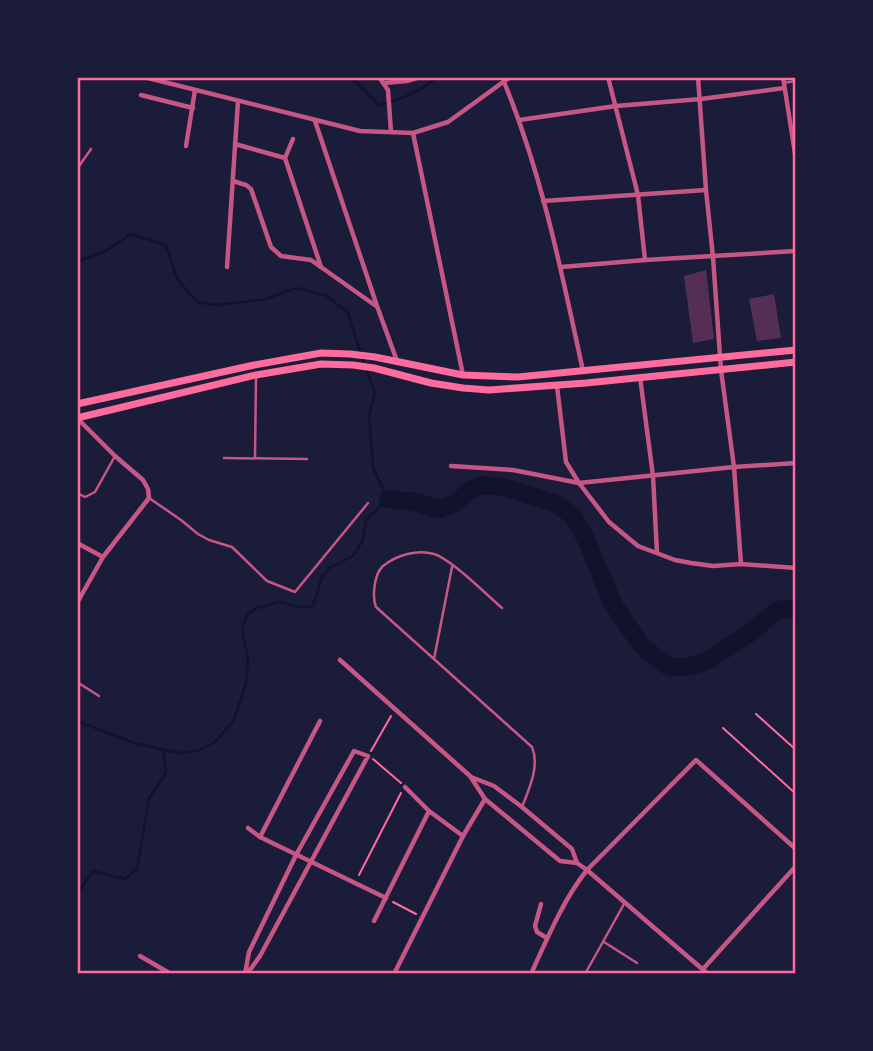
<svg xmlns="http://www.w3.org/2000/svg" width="873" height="1051" font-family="'Varela Round',sans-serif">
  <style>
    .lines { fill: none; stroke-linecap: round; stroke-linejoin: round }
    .stream { stroke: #12122b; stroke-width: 2.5 }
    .river { stroke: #12122b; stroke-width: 18 }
    .building { fill: #542f53 }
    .path { stroke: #ff6b9d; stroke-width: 2 }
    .service { stroke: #c65784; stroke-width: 2.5 }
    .minor { stroke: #c65784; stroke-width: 4.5 }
    .primary { stroke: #ff6b9d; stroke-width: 7 }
    .neatline { fill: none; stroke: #ff6b9d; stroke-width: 2.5 }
  </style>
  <rect width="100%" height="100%" fill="#1b1b3a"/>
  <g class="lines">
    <g class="stream">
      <path d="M 351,77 L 379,105 C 404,99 417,92 438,77"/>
      <polyline points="77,262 106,251 131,234 166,245 177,279 197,302 216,305 266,299 296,288 325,295 348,313 364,364"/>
      <polyline points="77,721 134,743 178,753 197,751 215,742 234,720 246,683 248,658 242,629 247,615 256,608 278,602 301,607 312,606 316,598 321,579 329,568 353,556 363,540 366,520 388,499 373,468 369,417 375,392 366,370"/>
      <polyline points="77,894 93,871 125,879 137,869 149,799 166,772 163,749"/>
    </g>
    <polyline class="river" points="388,499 414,502 439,509 456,503 470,490 483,485 503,487 555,503 572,515 586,539 613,604 641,645 664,664 672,667 688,667 707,661 753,631 777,610 790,609 796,611"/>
  </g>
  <g class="building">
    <polygon points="706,270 714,339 693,343 684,276"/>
    <polygon points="774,294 781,338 757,341 749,299"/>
  </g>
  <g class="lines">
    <g class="path">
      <polyline points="756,714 796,750"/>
      <polyline points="723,728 796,794"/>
      <polyline points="371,751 391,716"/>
      <polyline points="373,759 401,783"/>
      <polyline points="359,875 401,793"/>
      <polyline points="393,902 416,914"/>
    </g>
    <g class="service">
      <polyline points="783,83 796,81"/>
      <polyline points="77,169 91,149"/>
      <polyline points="224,458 307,459"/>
      <polyline points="255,458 256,377"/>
      <polyline points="77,493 85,497 95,492 115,456"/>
      <polyline points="149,498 181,520 198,534 209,540 232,547 267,581 295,592 368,503"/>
      <path d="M 502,608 C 488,596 451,559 434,554 C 417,549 397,555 383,566 C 374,574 372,597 376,607 L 532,747 C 540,766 529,789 522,807"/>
      <polyline points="434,659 452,567"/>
      <polyline points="77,682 99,696"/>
      <polyline points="604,942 637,963"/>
      <polyline points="585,974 624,904"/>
    </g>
    <g class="minor">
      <polyline points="144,77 360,131 413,133 448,122 510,77"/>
      <polyline points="379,77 388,90 391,132"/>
      <polyline points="608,77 638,195 645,260"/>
      <polyline points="698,77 706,190 713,257 721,370 734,467 741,564"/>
      <polyline points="783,77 796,160"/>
      <path d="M 504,82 C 542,174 562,274 583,371"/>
      <polyline points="384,83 407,81 420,77"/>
      <polyline points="141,95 193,108"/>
      <polyline points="519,120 616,106 701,99 784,88"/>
      <polyline points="315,121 377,306 397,361"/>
      <polyline points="413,133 463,375"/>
      <polyline points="293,139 285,158 321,267"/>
      <polyline points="235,144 285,158"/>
      <polyline points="186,146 195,90"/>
      <polyline points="233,181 246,185 251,189 271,247 281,256 311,260 376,306"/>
      <polyline points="543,201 706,190"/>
      <polyline points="227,267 238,101"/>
      <polyline points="561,267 645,260 796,251"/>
      <polyline points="640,377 653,476 657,553"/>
      <polyline points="557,386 566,462 579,483 609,522 638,546 675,560 691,563 713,566 741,564 796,568"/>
      <polyline points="451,466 513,470 579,483 734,467 796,463"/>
      <polyline points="77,543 103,557"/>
      <polyline points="77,603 103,557 149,498 148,489 143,480 115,456 78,419"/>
      <polyline points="340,660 470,776 485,799 560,861 577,863 587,870 708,974"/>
      <polyline points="471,777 494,786 522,807 572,849 577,863"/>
      <polyline points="405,787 429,811 463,836"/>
      <polyline points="248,828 260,837 386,898"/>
      <polyline points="260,837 320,721"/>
      <polyline points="541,904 535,926 537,932 547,938"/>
      <polyline points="374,921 429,811"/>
      <polyline points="140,956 171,974"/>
      <polyline points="703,969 796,866"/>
      <polyline points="245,974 249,952 296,855 354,751 368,756 260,956 247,974"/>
      <polyline points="394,974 463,836 485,799"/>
      <path d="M 531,974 C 547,939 563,900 587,870 L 696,760 L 796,849"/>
    </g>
    <g class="primary">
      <polyline points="77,404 254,365 321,353 350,354 375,357 463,375 518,377 796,350"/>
      <polyline points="77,418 256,375 321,364 353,365 374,368 431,383 463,388 489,390 586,383 796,362"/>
    </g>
  </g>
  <rect width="873" height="1051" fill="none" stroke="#1b1b3a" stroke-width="158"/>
  <rect x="79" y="79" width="715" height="893" class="neatline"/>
</svg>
